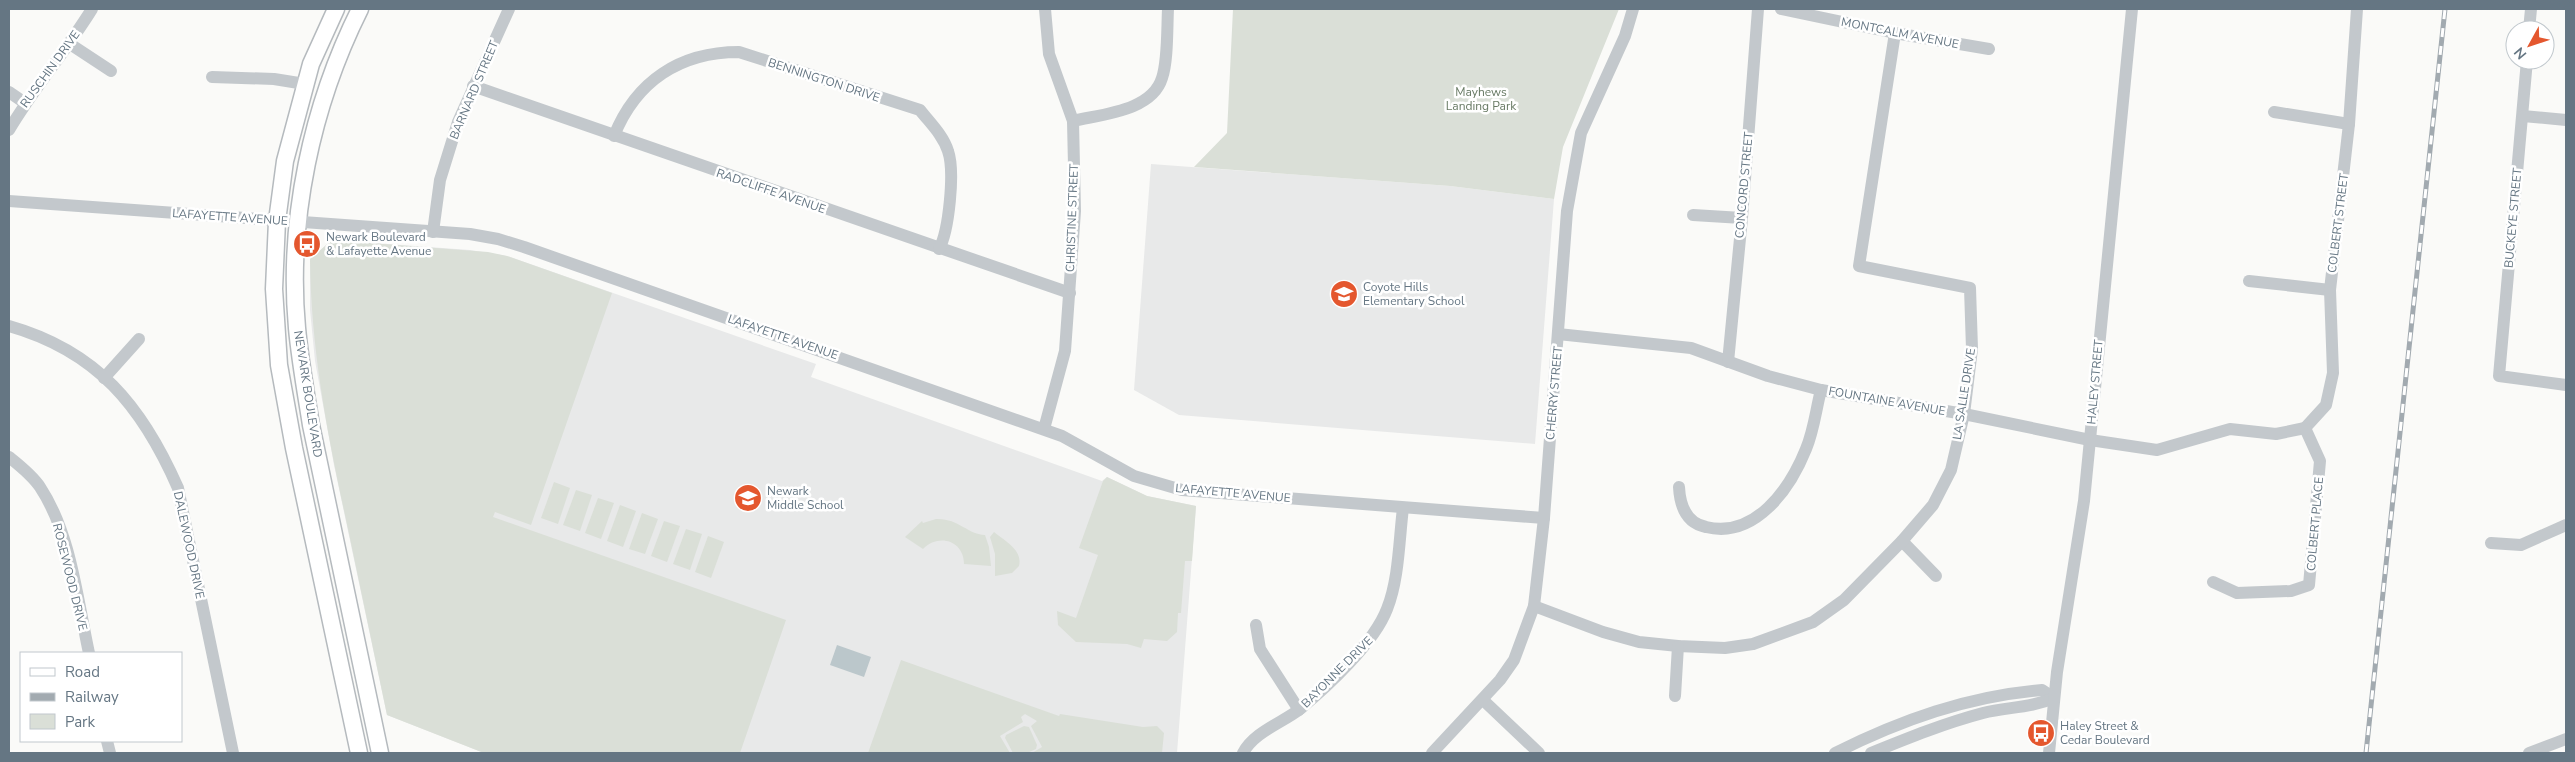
<svg xmlns="http://www.w3.org/2000/svg" width="2575" height="762" font-family="'Nunito Sans',sans-serif">
  <style>
    .built { fill: #e8e9e9 }
    .green { fill: #dadfd7 }
    .water { fill: #bbc7cb }
    .lines { fill: none; stroke-linecap: round; stroke-linejoin: round }
    .major-casing { stroke: #b5babe; stroke-width: 19 }
    .minor { stroke: #c3c8cc; stroke-width: 12 }
    .major { stroke: #fff; stroke-width: 16 }
    .rail-casing { stroke: #a2aab0; stroke-width: 5 }
    .rail { stroke: #fff; stroke-width: 3; stroke-dasharray: 9; stroke-linecap: butt }
    .labels { text-anchor: middle; stroke-width: 5; stroke-linejoin: round; paint-order: stroke }
    .street-label { font-size: 12px; fill: #657683; stroke: #fff }
    .park-label { font-size: 12px; fill: #687a64; stroke: #fff }
    .poi-label { font-size: 12px; fill: #657683; stroke: #fff; text-anchor: start }
  </style>
  <rect width="100%" height="100%" fill="#fafaf8"/>
  <g class="built">
    <polygon points="1151,164 1450,186 1554,199 1535,444 1179,415 1134,390"/>
    <polygon points="332,240 470,250 507,256 816,364 811,377 1102,481 1107,477 1147,496 1196,506 1177,753 484,753 387,715 334,465 315,361 310,310 310,259"/>
  </g>
  <g class="green">
    <polygon points="1233,9 1619,9 1563,147 1554,199 1450,186 1194,167 1227,133"/>
    <path d="M 332,240 L 488,252 L 507,256 L 612,293 L 531,525 L 495,512 L 493,517 L 786,620 L 740,753 L 484,753 L 387,715 C 374,653 361,591 348,529 C 328,437 311,353 310,259 Z"/>
    <polygon points="1107,477 1147,496 1196,506 1192,561 1185,561 1181,613 1178,613 1177,632 1167,641 1144,639 1141,648 1127,644 1076,642 1058,625 1057,611 1076,618 1098,555 1079,548 1103,481"/>
    <polygon points="554,482 570,488 558,524 541,518"/>
    <polygon points="576,490 592,495 580,531 563,525"/>
    <polygon points="598,498 614,503 601,539 585,533"/>
    <polygon points="620,505 636,511 623,547 607,541"/>
    <polygon points="642,513 658,519 645,554 629,549"/>
    <path d="M 936,519 C 958,518 967,534 985,535 L 989,547 L 991,566 L 964,564 C 964,540 938,533 923,549 L 905,537 L 922,521 L 923,523 Z"/>
    <polygon points="664,521 680,526 667,562 651,556"/>
    <polygon points="686,529 702,534 690,570 673,564"/>
    <path d="M 994,532 C 1005,541 1023,550 1019,566 L 1012,573 L 995,576 L 995,554 L 990,537 Z"/>
    <polygon points="708,536 724,542 711,578 695,572"/>
    <polygon points="901,660 1059,716 1060,714 1143,727 1157,726 1164,733 1162,753 1032,753 1042,747 1031,726 1037,721 1025,714 1021,717 1023,722 1000,736 1010,753 868,753"/>
    <polygon points="1024,726 1029,727 1037,745 1036,749 1027,753 1013,753 1005,738 1006,735"/>
  </g>
  <polygon class="water" points="837,645 871,657 864,677 830,665"/>
  <g class="lines">
    <g class="major-casing">
      <g id="major">
        <polyline points="336,9 311,64 285,161 277,221 274,289 279,365 294,448 359,753"/>
        <path d="M 360,9 C 312,105 287,220 297,328 C 300,361 306,393 311,425 L 380,753"/>
      </g>
    </g>
    <g class="minor">
      <polyline points="1781,9 1895,33 1989,49"/>
      <polyline points="2529,30 2531,9"/>
      <polyline points="70,44 111,71"/>
      <polyline points="2527,60 2499,376 2566,385"/>
      <polyline points="212,77 274,79 305,84"/>
      <polyline points="473,86 1070,293"/>
      <polyline points="9,92 25,103"/>
      <polyline points="2274,112 2349,124"/>
      <polyline points="2523,116 2566,120"/>
      <path d="M 1073,121 C 1102,114 1152,111 1162,78 C 1168,61 1167,28 1168,9"/>
      <path d="M 9,130 C 34,88 66,51 92,9"/>
      <path d="M 614,136 C 636,81 680,52 739,52 L 920,110 C 930,123 943,135 948,151 C 955,171 949,231 939,249"/>
      <polyline points="9,201 470,234 498,239 524,247 1062,436 1134,476 1182,490 1544,518"/>
      <polyline points="1693,215 1742,218"/>
      <polyline points="433,232 440,180 458,122 509,9"/>
      <polyline points="2249,281 2330,290"/>
      <path d="M 9,326 C 97,351 142,406 178,488 L 233,753"/>
      <polyline points="1558,334 1691,348 1768,376 1821,390 1964,414 2090,440 2157,450 2230,429 2276,434 2305,428"/>
      <polyline points="1728,362 1742,218 1758,9"/>
      <polyline points="104,378 139,339"/>
      <polyline points="2305,428 2326,405 2333,373 2330,290 2349,124 2357,9"/>
      <polyline points="1044,429 1065,351 1075,211 1073,121 1049,54 1045,9"/>
      <path d="M 9,457 C 19,465 32,475 40,487 C 71,534 77,598 89,653"/>
      <path d="M 1679,487 C 1680,506 1686,523 1706,527 C 1755,539 1790,489 1806,449 C 1814,430 1816,409 1821,390"/>
      <polyline points="1902,541 1936,576"/>
      <polyline points="2491,543 2521,545 2566,525"/>
      <polyline points="2213,582 2237,593 2291,591 2309,585 2320,461 2305,428"/>
      <polyline points="1534,606 1603,632 1639,642 1678,646 1725,648 1753,644 1813,622 1844,600 1902,541 1933,505 1951,470 1964,414 1972,349 1970,288 1859,266 1895,33"/>
      <polyline points="1256,625 1260,649 1299,710"/>
      <polyline points="1675,696 1678,646"/>
      <polyline points="1483,700 1539,753"/>
      <polyline points="107,741 110,753"/>
      <path d="M 1243,753 C 1254,732 1282,723 1300,709 C 1328,686 1374,643 1387,609 C 1399,579 1399,540 1403,508"/>
      <polyline points="1432,753 1500,680 1514,660 1534,606 1544,518 1567,211 1581,133 1625,36 1633,9"/>
      <path d="M 1835,753 C 1901,720 1968,696 2042,690 L 2054,698"/>
      <path d="M 1871,753 C 1908,738 1945,723 1983,713 C 2007,707 2031,708 2054,698"/>
      <polyline points="2049,753 2057,672 2084,501 2132,9"/>
      <polyline points="2529,753 2566,739"/>
    </g>
    <use href="#major" class="major"/>
    <g class="rail-casing">
      <polyline id="rail" points="2366,753 2445,9"/>
    </g>
    <use href="#rail" class="rail"/>
  </g>
  <defs>
    <g id="bus-disc" transform="scale(1.4375)"><circle r="9.5" fill="#e4572e" stroke="#fff"/><path d="M-5-6H5V4H4V6H2V4H-2V6H-4V4H-5ZM-3.5-4V0h7V-4ZM-3.5 1.2v1.5H-2V1.2ZM2 1.2v1.5H3.5V1.2Z" fill="#fff"/></g>
    <g id="school-disc" transform="scale(1.4375)"><circle r="9.5" fill="#e4572e" stroke="#fff"/><path d="M0-5L7-2L0 1L-7-2ZM-4 1L0 2.5L4 1V4Q0 6-4 4Z" fill="#fff"/></g>
  </defs>
  <g fill-rule="evenodd">
    <use href="#bus-disc" x="307" y="244"/>
    <use href="#school-disc" x="1344" y="294"/>
    <use href="#school-disc" x="748" y="498"/>
    <use href="#bus-disc" x="2041" y="733"/>
  </g>
  <g class="labels">
    <g class="street-label">
      <text transform="translate(1900 33) rotate(11)" y="4">MONTCALM AVENUE</text>
      <text transform="translate(50 69) rotate(-54)" y="4">RUSCHIN DRIVE</text>
      <text transform="translate(824 80) rotate(18)" y="4">BENNINGTON DRIVE</text>
      <text transform="translate(474 90) rotate(-67)" y="4">BARNARD STREET</text>
      <text transform="translate(1744 185) rotate(-85)" y="4">CONCORD STREET</text>
      <text transform="translate(771 191) rotate(19)" y="4">RADCLIFFE AVENUE</text>
      <text transform="translate(230 217) rotate(4)" y="4">LAFAYETTE AVENUE</text>
      <text transform="translate(1072 218) rotate(-88)" y="4">CHRISTINE STREET</text>
      <text transform="translate(2513 218) rotate(-85)" y="4">BUCKEYE STREET</text>
      <text transform="translate(2338 223) rotate(-83)" y="4">COLBERT STREET</text>
      <text transform="translate(783 337) rotate(19)" y="4">LAFAYETTE AVENUE</text>
      <text transform="translate(2095 382) rotate(-85)" y="4">HALEY STREET</text>
      <text transform="translate(1554 393) rotate(-85)" y="4">CHERRY STREET</text>
      <text transform="translate(308 394) rotate(81)" y="4">NEWARK BOULEVARD</text>
      <text transform="translate(1964 394) rotate(-81)" y="4">LA SALLE DRIVE</text>
      <text transform="translate(1887 401) rotate(10)" y="4">FOUNTAINE AVENUE</text>
      <text transform="translate(1233 493) rotate(5)" y="4">LAFAYETTE AVENUE</text>
      <text transform="translate(2315 524) rotate(-85)" y="4">COLBERT PLACE</text>
      <text transform="translate(189 545) rotate(78)" y="4">DALEWOOD DRIVE</text>
      <text transform="translate(70 577) rotate(76)" y="4">ROSEWOOD DRIVE</text>
      <text transform="translate(1337 672) rotate(-45)" y="4">BAYONNE DRIVE</text>
    </g>
    <g class="park-label">
      <text x="1481" y="96">Mayhews<tspan x="1481" dy="14">Landing Park</tspan></text>
    </g>
    <g class="poi-label">
      <text x="326" y="241">Newark Boulevard<tspan x="326" dy="14">&amp; Lafayette Avenue</tspan></text>
      <text x="1363" y="291">Coyote Hills<tspan x="1363" dy="14">Elementary School</tspan></text>
      <text x="767" y="495">Newark<tspan x="767" dy="14">Middle School</tspan></text>
      <text x="2060" y="730">Haley Street &amp;<tspan x="2060" dy="14">Cedar Boulevard</tspan></text>
    </g>
  </g>
  <rect width="2575" height="762" fill="none" stroke="#657683" stroke-width="20"/>
  <rect x="20" y="652" width="162" height="90" fill="#ffffff" stroke="#c1c8cd"/>
  <rect x="30" y="668" width="25" height="8" fill="#ffffff" stroke="#c1c8cd"/>
  <text x="65" y="677" font-size="15" fill="#657683">Road</text>
  <rect x="30" y="693" width="25" height="8" fill="#a2aab0" stroke="#c1c8cd"/>
  <text x="65" y="702" font-size="15" fill="#657683">Railway</text>
  <rect x="30" y="714" width="25" height="15" fill="#dadfd7" stroke="#c1c8cd"/>
  <text x="65" y="727" font-size="15" fill="#657683">Park</text>
  <g transform="translate(2530 45) rotate(230)"><circle r="24" fill="#ffffff" stroke="#c1c8cd"/>
  <path d="M0-4L9 19L0 12L-9 19Z" fill="#e4572e"/>
  <text y="-8" font-size="14" font-weight="bold" text-anchor="middle" fill="#657683">N</text>
  </g>
</svg>
